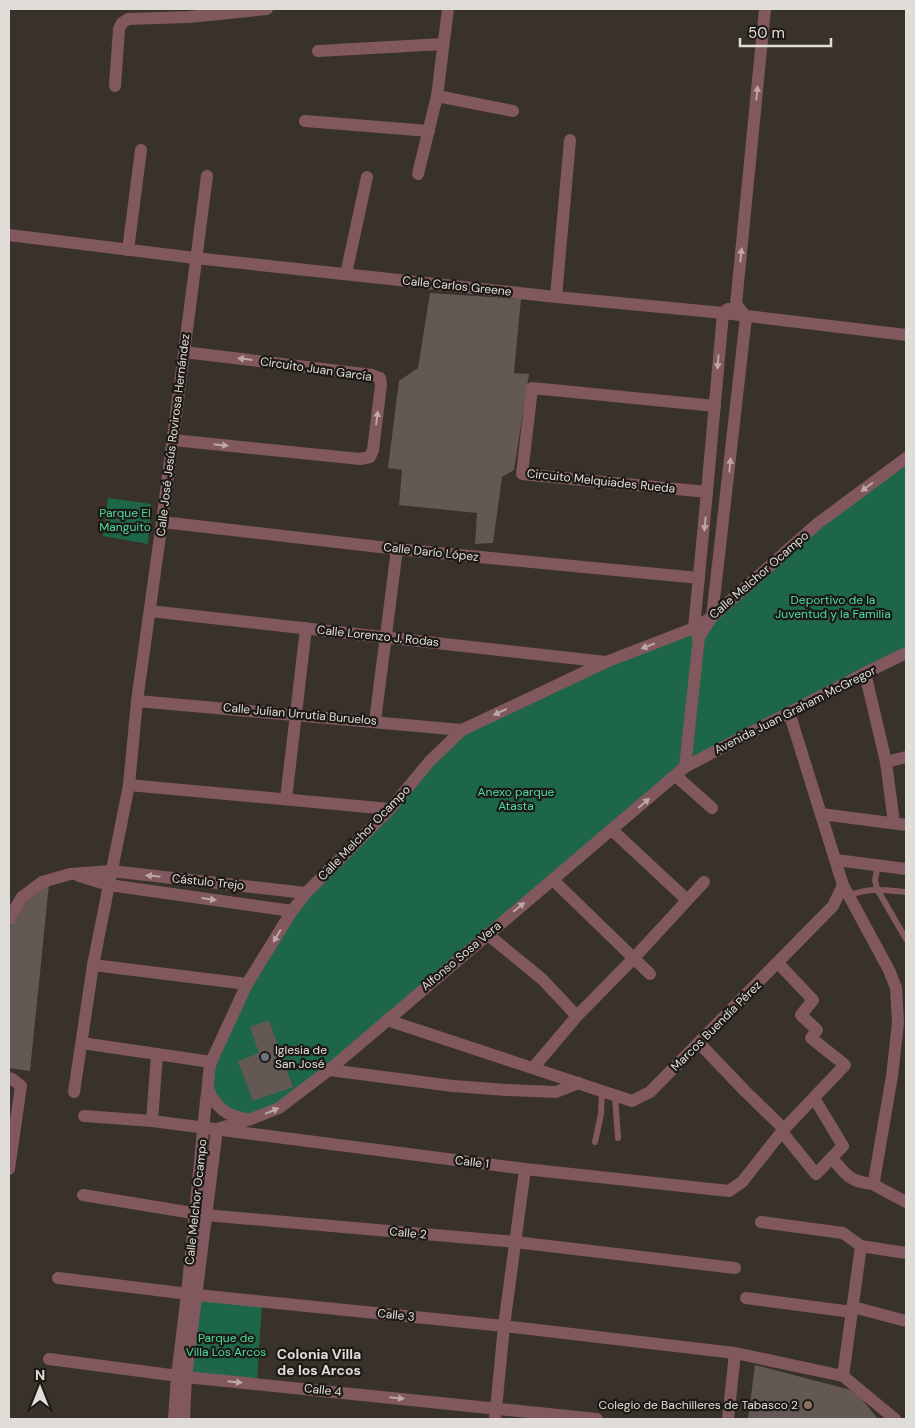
<svg xmlns="http://www.w3.org/2000/svg" width="915" height="1428" font-family="'DM Sans',sans-serif">
  <style>
    .green { fill: #1d6647 }
    .building { fill: #635854 }
    .lines { fill: none; stroke-linecap: round; stroke-linejoin: round }
    .service { stroke: #81585d; stroke-width: 6 }
    .minor { stroke: #81585d; stroke-width: 12 }
    .tertiary { stroke: #81585d; stroke-width: 12 }
    .oneway { fill: #baa7a6 }
    .worship-dot { fill: #6b7280; stroke: #1d1a16; stroke-width: 2 }
    .education-dot { fill: #8d6e63; stroke: #1d1a16; stroke-width: 2 }
    .labels { text-anchor: middle; stroke-width: 4.5; stroke-linejoin: round; paint-order: stroke }
    .street-label { font-size: 12px; fill: #e0dcd7; stroke: #1d1a16 }
    .park-label { font-size: 12px; fill: #4cdd9f; stroke: #1d1a16 }
    .poi-label { font-size: 12px; fill: #e0dcd7; stroke: #1d1a16; text-anchor: start }
    .neighbourhood-label { font-size: 14px; font-weight: bold; fill: #e0dcd7; stroke: #1d1a16 }
  </style>
  <rect width="100%" height="100%" fill="#38322a"/>
  <g class="green">
    <polygon points="906,458 906,653 685,767 279,1108 251,1119 213,1100 211,1062 292,911 462,730 712,617"/>
    <polygon points="108,498 151,504 148,544 103,536"/>
    <polygon points="198,1297 262,1304 257,1382 189,1375"/>
  </g>
  <g class="building">
    <polygon points="430,293 521,299 514,373 529,374 514,470 502,477 493,543 475,544 477,513 399,505 402,470 388,468 399,381 418,368"/>
    <polygon points="49,884 30,1071 9,1068 9,928 29,897"/>
    <polygon points="269,1020 293,1087 253,1101 238,1061 259,1053 250,1027"/>
    <polygon points="755,1365 855,1391 878,1419 748,1419"/>
  </g>
  <g class="lines">
    <g class="service">
      <polyline points="878,865 875,880 877,889 906,939"/>
      <path d="M 848,896 C 869,887 884,890 906,892"/>
      <polyline points="615,1096 618,1138"/>
      <polyline points="595,1142 601,1114 602,1091"/>
    </g>
    <g class="minor">
      <polyline points="318,51 443,44"/>
      <polyline points="115,86 119,29 122,23 128,19 189,17 267,9"/>
      <polyline points="437,96 513,111"/>
      <polyline points="305,121 429,131"/>
      <polyline points="418,174 437,96 448,9"/>
      <polyline points="9,235 195,258 556,297 723,313 906,335"/>
      <polyline points="128,250 141,150"/>
      <polyline points="346,274 367,177"/>
      <polyline points="556,297 570,140"/>
      <polyline points="173,440 360,459 370,457 373,450 381,385 380,378 372,375 184,352"/>
      <polyline points="707,492 522,474 532,388 715,406"/>
      <polyline points="162,522 397,549 699,578"/>
      <polyline points="150,611 606,662"/>
      <polyline points="698,637 694,628 707,492 723,313 728,309"/>
      <polyline points="865,673 886,762 894,823"/>
      <polyline points="137,701 462,730"/>
      <polyline points="375,721 397,549"/>
      <polyline points="886,762 906,757"/>
      <polyline points="685,767 699,637 712,617 746,317 736,304 765,9"/>
      <polyline points="676,776 712,808"/>
      <polyline points="129,785 390,809"/>
      <polyline points="286,799 306,628"/>
      <polyline points="821,814 906,825"/>
      <polyline points="612,830 686,899"/>
      <polyline points="836,860 906,869"/>
      <polyline points="553,880 650,974"/>
      <polyline points="843,885 889,970 896,988 898,1023 892,1076 874,1181 876,1186 906,1202"/>
      <polyline points="487,934 542,979 577,1016"/>
      <polyline points="93,965 247,984"/>
      <polyline points="387,1020 632,1101 650,1092 833,906 843,885 789,712"/>
      <polyline points="82,1043 211,1062"/>
      <polyline points="699,1043 744,1090 784,1129"/>
      <polyline points="533,1068 577,1016 634,958 704,882"/>
      <polyline points="329,1070 453,1086 507,1090 556,1092 579,1083"/>
      <polyline points="9,1078 12,1079 21,1086 9,1169"/>
      <polyline points="74,1092 93,965 129,785 137,701 162,522 207,176"/>
      <polyline points="84,1116 152,1121 525,1169 729,1191 742,1182 784,1129 845,1065 811,1038 817,1030 801,1015 813,1000 778,963"/>
      <polyline points="152,1121 157,1054"/>
      <polyline points="782,1132 816,1174 843,1146 814,1098"/>
      <path d="M 832,1158 C 847,1176 850,1182 874,1184"/>
      <polyline points="83,1195 205,1215 515,1242 735,1268"/>
      <polyline points="761,1222 843,1233 861,1246 906,1253"/>
      <polyline points="58,1278 197,1295 504,1326 735,1353 843,1376 895,1419"/>
      <polyline points="746,1298 852,1312"/>
      <polyline points="853,1307 906,1321"/>
      <polyline points="49,1359 186,1377 597,1419"/>
      <polyline points="843,1376 861,1246"/>
      <polyline points="495,1419 504,1326 525,1169"/>
      <polyline points="728,1419 735,1353"/>
    </g>
    <g class="tertiary">
      <polyline points="79,876 109,885 292,911"/>
      <polyline points="9,919 22,897 42,882 70,874 111,871 306,893"/>
      <path d="M 208,1089 C 215,1107 228,1117 247,1119"/>
      <path d="M 174,1419 L 177,1376 L 187,1294 L 206,1100 C 209,1086 207,1077 211,1062 L 247,984 L 292,911 L 306,893 L 390,809 L 430,761 L 462,730 L 606,662 L 694,628 L 712,617 L 817,524 L 906,458"/>
      <polyline points="184,1419 186,1377 217,1129 251,1119 279,1108 329,1070 685,767 865,673 906,653"/>
    </g>
  </g>
  <defs><path id="oneway-solid" d="M-6-.8H1V-3.2L6.5 0L1 3.2V.8H-6Z" transform="scale(1.25)"/></defs>
  <g class="oneway">
    <use href="#oneway-solid" transform="translate(757 93) rotate(-84)"/>
    <use href="#oneway-solid" transform="translate(741 255) rotate(-84)"/>
    <use href="#oneway-solid" transform="translate(245 359) rotate(-173)"/>
    <use href="#oneway-solid" transform="translate(718 362) rotate(95)"/>
    <use href="#oneway-solid" transform="translate(377 418) rotate(-83)"/>
    <use href="#oneway-solid" transform="translate(221 445) rotate(6)"/>
    <use href="#oneway-solid" transform="translate(730 465) rotate(-84)"/>
    <use href="#oneway-solid" transform="translate(867 487) rotate(143)"/>
    <use href="#oneway-solid" transform="translate(705 524) rotate(95)"/>
    <use href="#oneway-solid" transform="translate(648 646) rotate(159)"/>
    <use href="#oneway-solid" transform="translate(500 712) rotate(155)"/>
    <use href="#oneway-solid" transform="translate(644 803) rotate(-41)"/>
    <use href="#oneway-solid" transform="translate(153 876) rotate(-174)"/>
    <use href="#oneway-solid" transform="translate(209 899) rotate(8)"/>
    <use href="#oneway-solid" transform="translate(519 907) rotate(-39)"/>
    <use href="#oneway-solid" transform="translate(277 936) rotate(121)"/>
    <use href="#oneway-solid" transform="translate(272 1111) rotate(-23)"/>
    <use href="#oneway-solid" transform="translate(235 1382) rotate(6)"/>
    <use href="#oneway-solid" transform="translate(397 1398) rotate(6)"/>
  </g>
  <circle class="worship-dot" cx="265" cy="1057" r="5"/>
  <circle class="education-dot" cx="808" cy="1405" r="5"/>
  <g class="labels">
    <g class="street-label">
      <text transform="translate(457 286) rotate(6)" y="4">Calle Carlos Greene</text>
      <text transform="translate(316 369) rotate(8)" y="4">Circuito Juan García</text>
      <text transform="translate(173 435) rotate(-83)" y="4">Calle José Jesús Rovirosa Hernández</text>
      <text transform="translate(601 481) rotate(6)" y="4">Circuito Melquiades Rueda</text>
      <text transform="translate(431 552) rotate(6)" y="4">Calle Darío López</text>
      <text transform="translate(759 575) rotate(-41)" y="4">Calle Melchor Ocampo</text>
      <text transform="translate(378 636) rotate(6)" y="4">Calle Lorenzo J. Rodas</text>
      <text transform="translate(795 710) rotate(-27)" y="4">Avenida Juan Graham McGregor</text>
      <text transform="translate(300 714) rotate(5)" y="4">Calle Julian Urrutia Buruelos</text>
      <text transform="translate(364 833) rotate(-46)" y="4">Calle Melchor Ocampo</text>
      <text transform="translate(208 882) rotate(6)" y="4">Cástulo Trejo</text>
      <text transform="translate(461 956) rotate(-40)" y="4">Alfonso Sosa Vera</text>
      <text transform="translate(716 1026) rotate(-45)" y="4">Marcos Buendía Pérez</text>
      <text transform="translate(472 1162) rotate(7)" y="4">Calle 1</text>
      <text transform="translate(196 1202) rotate(-84)" y="4">Calle Melchor Ocampo</text>
      <text transform="translate(408 1233) rotate(5)" y="4">Calle 2</text>
      <text transform="translate(396 1315) rotate(6)" y="4">Calle 3</text>
      <text transform="translate(323 1390) rotate(6)" y="4">Calle 4</text>
    </g>
    <g class="park-label">
      <text x="125" y="517">Parque El<tspan x="125" dy="14">Manguito</tspan></text>
      <text x="833" y="604">Deportivo de la<tspan x="833" dy="14">Juventud y la Familia</tspan></text>
      <text x="516" y="796">Anexo parque<tspan x="516" dy="14">Atasta</tspan></text>
      <text x="226" y="1342">Parque de<tspan x="226" dy="14">Villa Los Arcos</tspan></text>
    </g>
    <g class="poi-label">
      <text x="275" y="1054">Iglesia de<tspan x="275" dy="14">San José</tspan></text>
      <text x="798" y="1409" text-anchor="end">Colegio de Bachilleres de Tabasco 2</text>
    </g>
    <g class="neighbourhood-label">
      <text x="319" y="1359">Colonia Villa<tspan x="319" dy="16">de los Arcos</tspan></text>
    </g>
  </g>
  <rect width="915" height="1428" fill="none" stroke="#e0dcd7" stroke-width="20"/>
  <g transform="translate(40 1388)" stroke="#1d1a16" stroke-width="4" paint-order="stroke">
  <path d="M0-4L9 19L0 12L-9 19Z" fill="#e0dcd7"/>
  <text y="-8" font-size="14" font-weight="bold" text-anchor="middle" fill="#e0dcd7">N</text>
  </g>
  <path d="M740 38v8h91v-8" fill="none" stroke="#e0dcd7" stroke-width="2.5"/>
  <text x="748" y="38" font-size="15" fill="#e0dcd7" stroke="#1d1a16" stroke-width="4" paint-order="stroke">50 m</text>
</svg>
